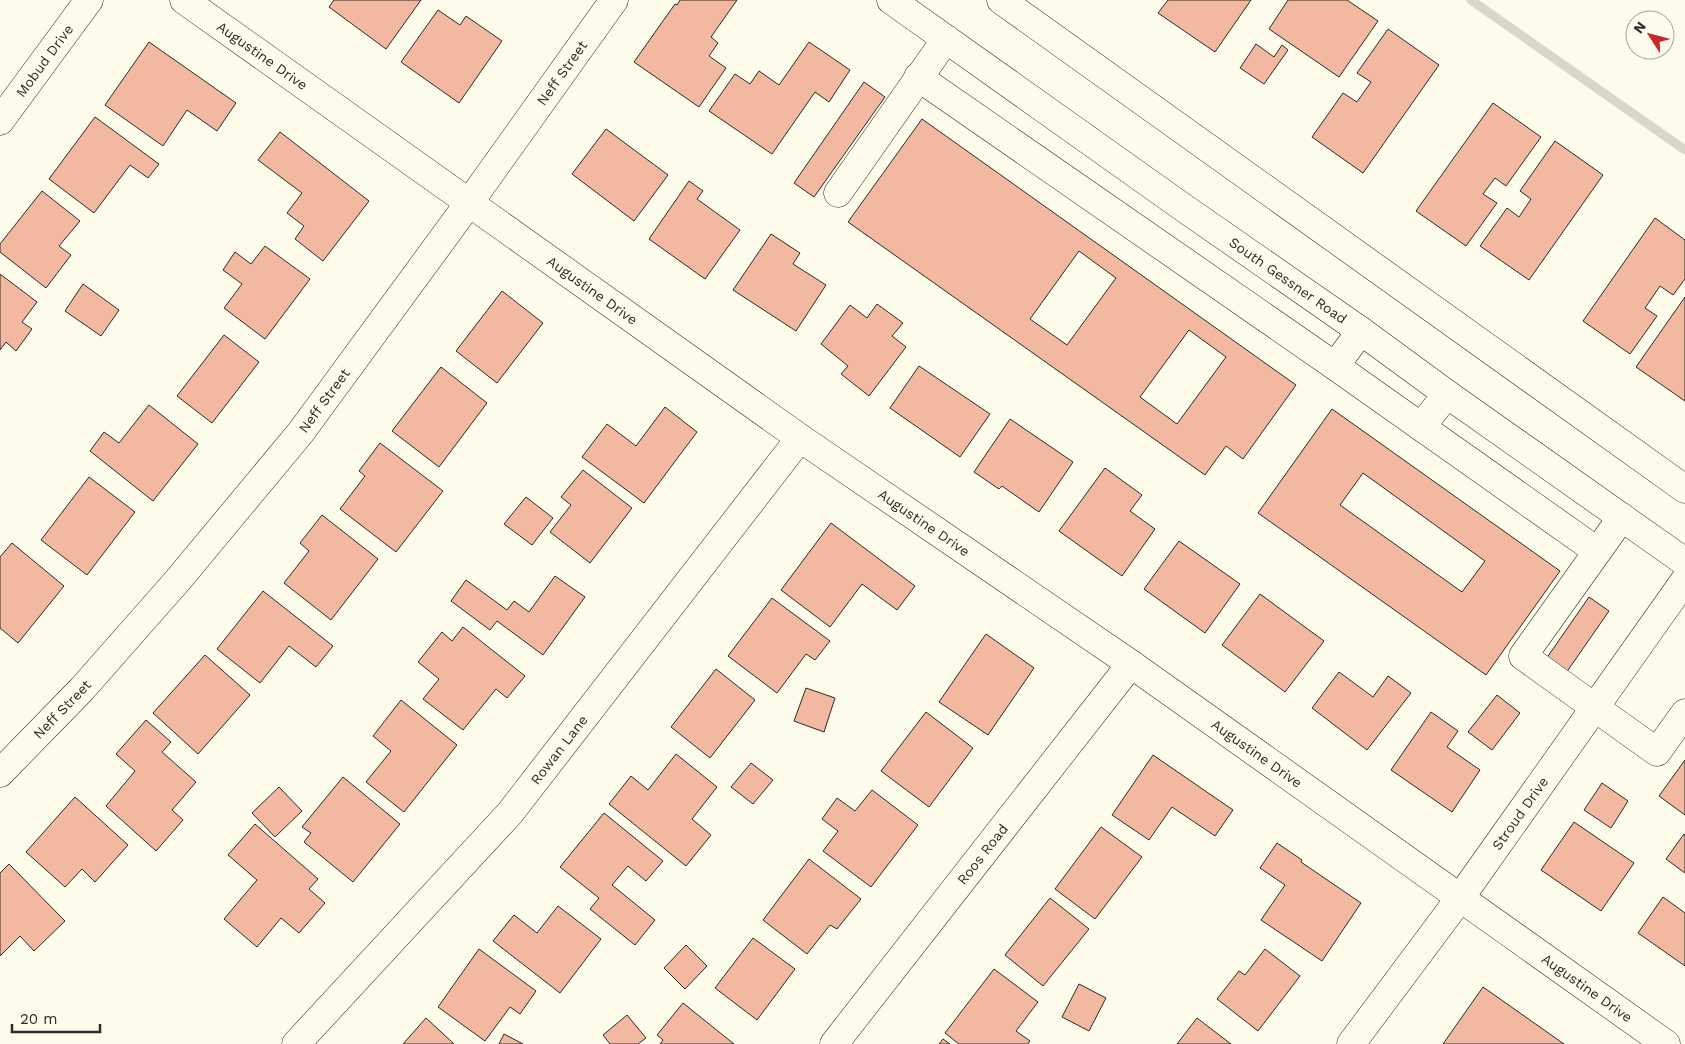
<svg xmlns="http://www.w3.org/2000/svg" width="1685" height="1044" font-family="'Work Sans',sans-serif">
  <style>
    .lines { fill: none; stroke-linecap: round; stroke-linejoin: round }
    .stream { stroke: #d8d7c9; stroke-width: 9 }
    .building { fill: #f2b8a0; stroke: #2b2b2b; fill-rule: evenodd }
    .minor-casing { stroke: #2b2b2b; stroke-width: 29 }
    .major-casing { stroke: #2b2b2b; stroke-width: 29 }
    .minor { stroke: #fdfbea; stroke-width: 28 }
    .major { stroke: #fdfbea; stroke-width: 28 }
    .labels { text-anchor: middle; stroke-width: 4; stroke-linejoin: round; paint-order: stroke }
    .street-label { font-size: 14px; fill: #2b2b2b; stroke: #fdfbea }
  </style>
  <rect width="100%" height="100%" fill="#fdfbea"/>
  <g class="lines">
    <polyline class="stream" points="1471,0 1685,150"/>
  </g>
  <g class="building">
    <polygon points="334,0 421,0 386,49 329,7"/>
    <polygon points="680,0 737,0 711,37 718,43 709,56 726,68 699,107 634,62 675,4 677,5"/>
    <polygon points="1168,0 1251,0 1215,52 1158,13"/>
    <polygon points="1288,0 1347,0 1378,21 1339,77 1269,29"/>
    <polygon points="438,10 460,25 466,16 502,41 459,103 401,62"/>
    <polygon points="1388,29 1439,65 1363,173 1312,137 1343,93 1357,102 1371,82 1357,73"/>
    <polygon points="149,42 236,103 217,131 187,110 163,146 105,105"/>
    <polygon points="809,42 850,70 829,102 815,92 772,154 709,111 735,74 750,84 759,71 779,85"/>
    <polygon points="1256,44 1274,57 1282,45 1288,50 1264,84 1240,68"/>
    <polygon points="864,82 885,97 814,197 794,183"/>
    <polygon points="1493,103 1541,137 1506,186 1495,178 1483,194 1497,203 1466,246 1416,211"/>
    <polygon points="95,117 159,164 148,178 130,165 94,213 49,179"/>
    <path d="M 922,119 L 1296,385 L 1243,459 L 1226,446 L 1205,475 L 848,222 ZM 1079,251 L 1116,278 L 1067,345 L 1030,319 ZM 1189,330 L 1226,357 L 1177,424 L 1140,397 Z"/>
    <polygon points="606,129 668,175 634,221 572,174"/>
    <polygon points="280,132 369,201 323,261 295,239 304,226 287,213 302,193 258,160"/>
    <polygon points="1555,141 1603,175 1529,280 1480,246 1507,208 1519,217 1531,199 1520,191"/>
    <polygon points="689,181 703,191 697,199 740,230 705,279 649,239"/>
    <polygon points="42,191 80,221 59,246 71,255 46,288 0,252 0,244"/>
    <polygon points="1655,218 1685,240 1685,279 1673,295 1660,286 1645,308 1657,316 1630,354 1583,321"/>
    <polygon points="771,234 800,253 793,264 826,285 796,331 733,290"/>
    <polygon points="265,246 310,279 265,339 224,308 242,284 223,270 235,252 251,264"/>
    <polygon points="0,274 37,302 22,322 32,329 16,351 6,342 0,350"/>
    <polygon points="83,284 119,310 101,336 65,311"/>
    <polygon points="502,291 543,323 497,383 456,351"/>
    <polygon points="1685,297 1685,401 1636,367"/>
    <polygon points="877,304 903,323 892,336 906,347 869,396 841,374 848,366 821,344 850,305 867,318"/>
    <polygon points="224,335 259,362 212,423 177,396"/>
    <polygon points="919,366 990,414 960,457 890,408"/>
    <polygon points="441,367 487,403 439,467 392,431"/>
    <polygon points="149,405 198,444 153,501 90,451 104,432 119,443"/>
    <polygon points="665,407 697,432 644,503 582,457 607,424 636,446"/>
    <path d="M 1332,409 L 1560,571 L 1486,675 L 1258,513 ZM 1363,473 L 1485,561 L 1462,592 L 1340,505 Z"/>
    <polygon points="1010,419 1073,462 1039,512 1002,486 999,489 974,472"/>
    <polygon points="380,443 443,491 396,552 340,509 365,476 359,471"/>
    <polygon points="1105,468 1142,495 1130,511 1155,529 1122,576 1059,531"/>
    <polygon points="583,470 632,508 590,563 550,532 571,505 561,497"/>
    <polygon points="89,477 135,512 87,575 41,540"/>
    <polygon points="526,497 553,518 532,545 504,524"/>
    <polygon points="322,515 378,559 331,620 284,583 309,551 300,543"/>
    <polygon points="831,523 915,586 897,610 862,584 830,627 781,590"/>
    <polygon points="1179,541 1240,584 1205,633 1144,589"/>
    <polygon points="12,543 64,586 18,643 0,628 0,557"/>
    <polygon points="555,576 585,597 543,655 497,621 490,630 451,601 466,580 507,610 514,601 529,612"/>
    <polygon points="263,591 333,646 316,667 289,646 260,683 217,649"/>
    <polygon points="1260,594 1324,641 1285,692 1222,645"/>
    <polygon points="1589,597 1609,611 1566,673 1546,659"/>
    <polygon points="772,598 830,641 815,660 806,654 777,693 728,656"/>
    <polygon points="463,627 525,676 507,698 496,689 463,730 423,699 439,679 418,662 442,632 452,641"/>
    <polygon points="986,634 1034,668 988,735 939,702"/>
    <polygon points="205,655 250,695 198,754 153,713"/>
    <polygon points="716,669 755,700 710,758 671,727"/>
    <polygon points="1339,672 1373,697 1388,676 1411,693 1367,750 1312,708"/>
    <polygon points="806,688 835,698 824,732 794,721"/>
    <polygon points="1497,695 1520,713 1492,750 1468,732"/>
    <polygon points="401,700 457,745 404,812 366,782 391,751 373,736"/>
    <polygon points="926,712 973,748 929,807 881,771"/>
    <polygon points="1431,712 1458,731 1447,747 1480,770 1452,812 1391,770"/>
    <polygon points="146,720 171,742 162,752 196,782 172,810 183,820 156,851 106,806 135,771 116,754"/>
    <polygon points="676,754 717,787 692,819 711,835 686,866 609,804 631,776 648,790"/>
    <polygon points="1153,755 1233,810 1215,836 1172,807 1149,840 1112,815"/>
    <polygon points="1685,760 1685,815 1659,796"/>
    <polygon points="751,763 773,780 753,804 731,787"/>
    <polygon points="343,777 400,824 353,882 304,842 311,833 302,827"/>
    <polygon points="1602,783 1628,801 1611,828 1584,810"/>
    <polygon points="279,787 302,811 275,837 252,813"/>
    <polygon points="872,790 918,825 871,887 823,851 838,831 822,819 837,798 855,811"/>
    <polygon points="75,797 128,845 95,882 82,869 65,887 26,852"/>
    <polygon points="604,813 663,861 646,881 628,866 612,885 655,920 635,945 590,909 599,898 560,867"/>
    <polygon points="1574,822 1634,863 1601,911 1541,870"/>
    <polygon points="255,824 318,879 309,889 325,903 299,933 281,918 257,947 224,919 257,880 228,855"/>
    <polygon points="1101,827 1142,857 1095,919 1055,889"/>
    <polygon points="1684,834 1685,835 1685,873 1666,859"/>
    <polygon points="1277,843 1302,860 1301,862 1361,903 1322,961 1261,920 1285,885 1260,868"/>
    <polygon points="809,859 861,899 837,929 830,925 807,954 763,920"/>
    <polygon points="9,864 65,921 34,951 20,936 0,956 0,873"/>
    <polygon points="1663,897 1685,913 1685,966 1638,933"/>
    <polygon points="1050,898 1089,929 1043,986 1005,955"/>
    <polygon points="558,906 601,939 560,993 493,941 514,915 537,933"/>
    <polygon points="753,938 795,969 757,1020 715,988"/>
    <polygon points="686,945 707,966 685,989 664,968"/>
    <polygon points="479,949 536,991 520,1014 510,1007 485,1041 438,1007"/>
    <polygon points="1265,949 1300,976 1258,1031 1217,999 1239,971 1245,975"/>
    <polygon points="994,969 1038,1002 1016,1031 1030,1041 1028,1044 959,1044 945,1033"/>
    <polygon points="1079,984 1106,998 1089,1031 1062,1017"/>
    <polygon points="1483,987 1564,1044 1443,1044"/>
    <polygon points="683,1003 734,1044 660,1044 663,1040 657,1035"/>
    <polygon points="627,1015 646,1038 638,1044 610,1044 603,1035"/>
    <polygon points="426,1018 454,1044 403,1044"/>
    <polygon points="1197,1018 1231,1044 1177,1044"/>
    <polygon points="504,1034 523,1044 499,1044"/>
    <polygon points="943,1039 950,1044 939,1044"/>
  </g>
  <g class="lines">
    <g class="minor-casing">
      <g id="minor">
        <path id="s1" d="M 184,0 L 800,438 L 1131,664 L 1666,1044"/>
        <polyline points="918,77 1335,366 1597,551"/>
        <path id="s2" d="M 0,121 L 89,0"/>
        <polyline points="838,193 946,39"/>
        <polyline points="1335,366 1361,331"/>
        <polyline points="1421,427 1447,394"/>
        <polyline points="1622,517 1523,656 1657,752 1685,713"/>
        <path id="s3" d="M 0,773 L 82,689 L 178,580 L 301,432 L 469,203 L 614,0"/>
        <path id="s4" d="M 296,1044 L 510,813 L 800,438"/>
        <path id="s5" d="M 834,1044 L 1131,664"/>
        <path id="s6" d="M 1351,1044 L 1460,898 L 1685,580"/>
      </g>
    </g>
    <g class="major-casing">
      <g id="major">
        <path id="s7" d="M 891,0 L 1184,208 L 1361,331 L 1447,394 L 1685,562"/>
        <polyline points="1001,0 1685,489"/>
      </g>
    </g>
    <use href="#minor" class="minor"/>
    <use href="#major" class="major"/>
  </g>
  <g class="labels">
    <g class="street-label">
      <text dy="5" stroke="none"><textPath href="#s1" startOffset="96">Augustine Drive</textPath></text>
      <text dy="5" stroke="none"><textPath href="#s2" startOffset="75">Mobud Drive</textPath></text>
      <text dy="5" stroke="none"><textPath href="#s3" startOffset="899">Neff Street</textPath></text>
      <text dy="5" stroke="none"><textPath href="#s7" startOffset="486">South Gessner Road</textPath></text>
      <text dy="5" stroke="none"><textPath href="#s1" startOffset="501">Augustine Drive</textPath></text>
      <text dy="5" stroke="none"><textPath href="#s3" startOffset="494">Neff Street</textPath></text>
      <text dy="5" stroke="none"><textPath href="#s1" startOffset="906">Augustine Drive</textPath></text>
      <text dy="5" stroke="none"><textPath href="#s3" startOffset="89">Neff Street</textPath></text>
      <text dy="5" stroke="none"><textPath href="#s4" startOffset="395">Rowan Lane</textPath></text>
      <text dy="5" stroke="none"><textPath href="#s1" startOffset="1311">Augustine Drive</textPath></text>
      <text dy="5" stroke="none"><textPath href="#s6" startOffset="286">Stroud Drive</textPath></text>
      <text dy="5" stroke="none"><textPath href="#s5" startOffset="241">Roos Road</textPath></text>
      <text dy="5" stroke="none"><textPath href="#s1" startOffset="1716">Augustine Drive</textPath></text>
    </g>
  </g>
  <g transform="translate(1650 35) rotate(306)"><circle r="24" fill="#fdfbea" stroke="#a9a89e"/>
  <path d="M0-4L9 19L0 12L-9 19Z" fill="#c62828"/>
  <text y="-8" font-size="14" font-weight="bold" text-anchor="middle" fill="#2b2b2b">N</text>
  </g>
  <path d="M12 1024v8h88v-8" fill="none" stroke="#2b2b2b" stroke-width="2.5"/>
  <text x="20" y="1024" font-size="15" fill="#2b2b2b" stroke="#fdfbea" stroke-width="4" paint-order="stroke">20 m</text>
</svg>
